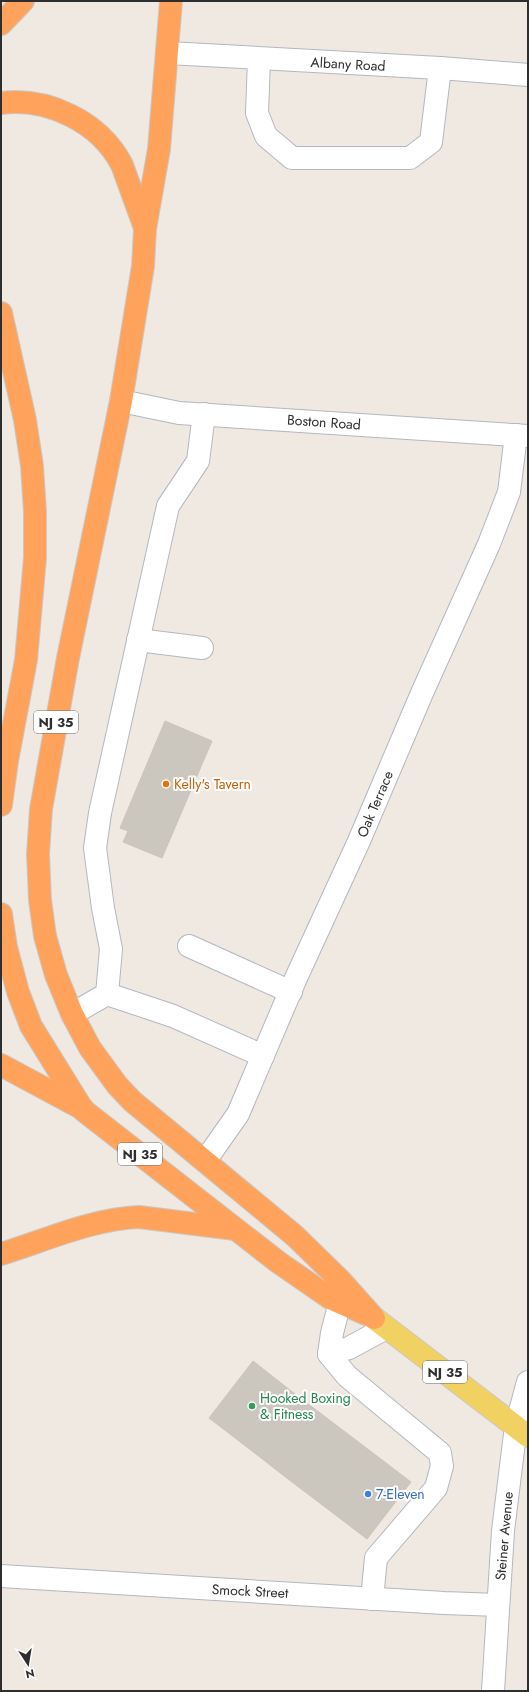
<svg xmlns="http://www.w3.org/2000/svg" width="529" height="1692" font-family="Jost,sans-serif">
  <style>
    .building { fill: #cbc7bf; stroke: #cbc5ba }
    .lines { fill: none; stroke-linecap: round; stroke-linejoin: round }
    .minor-casing { stroke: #b4b7c1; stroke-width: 24 }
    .major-casing { stroke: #c9c9c9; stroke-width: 24 }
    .highway-casing { stroke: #c9c9c9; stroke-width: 24 }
    .minor { stroke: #fff; stroke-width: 22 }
    .major { stroke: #f2d163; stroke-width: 22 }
    .highway { stroke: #ffa35c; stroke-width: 22 }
    .food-dot { fill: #e8710a; stroke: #fff; stroke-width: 1.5 }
    .leisure-dot { fill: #2e9e5b; stroke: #fff; stroke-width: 1.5 }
    .shop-dot { fill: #3f7fe0; stroke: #fff; stroke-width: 1.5 }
    .labels { text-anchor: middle; stroke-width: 4; stroke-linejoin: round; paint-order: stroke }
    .shield { fill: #fff; stroke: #6d6d6d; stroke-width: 1 }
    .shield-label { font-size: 13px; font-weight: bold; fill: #2e2e2e }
    .street-label { font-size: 14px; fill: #2e2e2e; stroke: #fff }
    .food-label { font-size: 14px; fill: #c56008; stroke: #fff; text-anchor: start }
    .leisure-label { font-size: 14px; fill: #27864d; stroke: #fff; text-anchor: start }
    .shop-label { font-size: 14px; fill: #366cbe; stroke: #fff; text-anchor: start }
  </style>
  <rect width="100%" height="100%" fill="#efe9e1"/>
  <g class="building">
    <polygon points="165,721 212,741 162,858 123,842 128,831 120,828"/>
    <polygon points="253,1361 295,1394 252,1451 209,1418"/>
    <polygon points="295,1394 332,1422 288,1479 252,1451"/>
    <polygon points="332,1422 369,1450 325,1507 288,1479"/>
    <polygon points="369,1450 411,1482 367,1539 325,1507"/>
  </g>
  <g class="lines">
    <g class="minor-casing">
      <g id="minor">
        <polyline points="168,53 440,68 528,75"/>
        <polyline points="259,59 257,113 266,136 292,158 410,158 431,142 440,68"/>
        <polyline points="121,401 179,413 528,436"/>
        <polyline points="138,640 202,648"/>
        <polyline points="189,946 291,992"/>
        <polyline points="107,994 111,949 103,908 95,848 100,813 168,506 198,461 204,414"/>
        <polyline points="72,1014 107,994 173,1016 263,1056"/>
        <polyline points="205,1161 238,1114 296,978 359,841 422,693 489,544 509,492 516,435"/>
        <polyline points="340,1302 332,1333 329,1354 349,1348 386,1328"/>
        <polyline points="329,1354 347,1376 440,1453 442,1466 436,1488 376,1558 372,1599"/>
        <polyline points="1,1576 444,1603 498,1605"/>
        <polyline points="493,1691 503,1531 516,1426 528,1382"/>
      </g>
    </g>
    <g class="major-casing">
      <polyline id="major" points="374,1318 528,1436"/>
    </g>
    <g class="highway-casing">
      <g id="highway">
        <polyline points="171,1 159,149 145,229 143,266 121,401 68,658 41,809 38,854 40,900 45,936 56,975 72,1014 90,1048 117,1085 132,1101 295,1236 341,1281 374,1318"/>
        <polyline points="1,24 23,1"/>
        <path d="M 1,103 C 48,97 100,122 122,165 L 145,228"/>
        <polyline points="1,313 25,420 32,466 35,512 35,558 26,660 7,761 1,805"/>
        <polyline points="1,914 6,947 18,992 31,1026 83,1110 278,1262 330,1298 366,1314"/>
        <polyline points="1,1065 83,1109"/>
        <path d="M 1,1254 C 46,1240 92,1219 139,1217 L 235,1229"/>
      </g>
    </g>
    <use href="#minor" class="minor"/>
    <use href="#major" class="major"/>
    <use href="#highway" class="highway"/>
  </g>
  <circle class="food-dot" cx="166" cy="784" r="4"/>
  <circle class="leisure-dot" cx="252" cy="1406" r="4"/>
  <circle class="shop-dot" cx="368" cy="1494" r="4"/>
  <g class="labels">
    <g class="shield">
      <rect x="34" y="711" width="44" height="22" rx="3"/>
      <rect x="118" y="1143" width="44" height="22" rx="3"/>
      <rect x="423" y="1361" width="44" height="22" rx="3"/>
    </g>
    <g class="shield-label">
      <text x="56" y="727">NJ 35</text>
      <text x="140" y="1159">NJ 35</text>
      <text x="445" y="1377">NJ 35</text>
    </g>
    <g class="street-label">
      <text transform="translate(348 64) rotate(3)" y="5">Albany Road</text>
      <text transform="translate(324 422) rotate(4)" y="5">Boston Road</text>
      <text transform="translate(375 804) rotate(-67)" y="5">Oak Terrace</text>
      <text transform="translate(504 1536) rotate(-85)" y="5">Steiner Avenue</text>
      <text transform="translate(250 1591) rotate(3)" y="5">Smock Street</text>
    </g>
    <g class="food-label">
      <text x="174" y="789">Kelly's Tavern</text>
    </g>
    <g class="leisure-label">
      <text x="260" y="1403">Hooked Boxing<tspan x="260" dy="16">&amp; Fitness</tspan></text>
    </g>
    <g class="shop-label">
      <text x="376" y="1499">7-Eleven</text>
    </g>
  </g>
  <rect width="529" height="1692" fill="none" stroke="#2e2e2e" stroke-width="4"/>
  <g transform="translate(28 1664) rotate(168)" stroke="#ffffff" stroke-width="3" paint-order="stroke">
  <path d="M0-3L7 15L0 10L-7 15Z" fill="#2e2e2e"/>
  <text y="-6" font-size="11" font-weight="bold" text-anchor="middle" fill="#2e2e2e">N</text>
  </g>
</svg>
